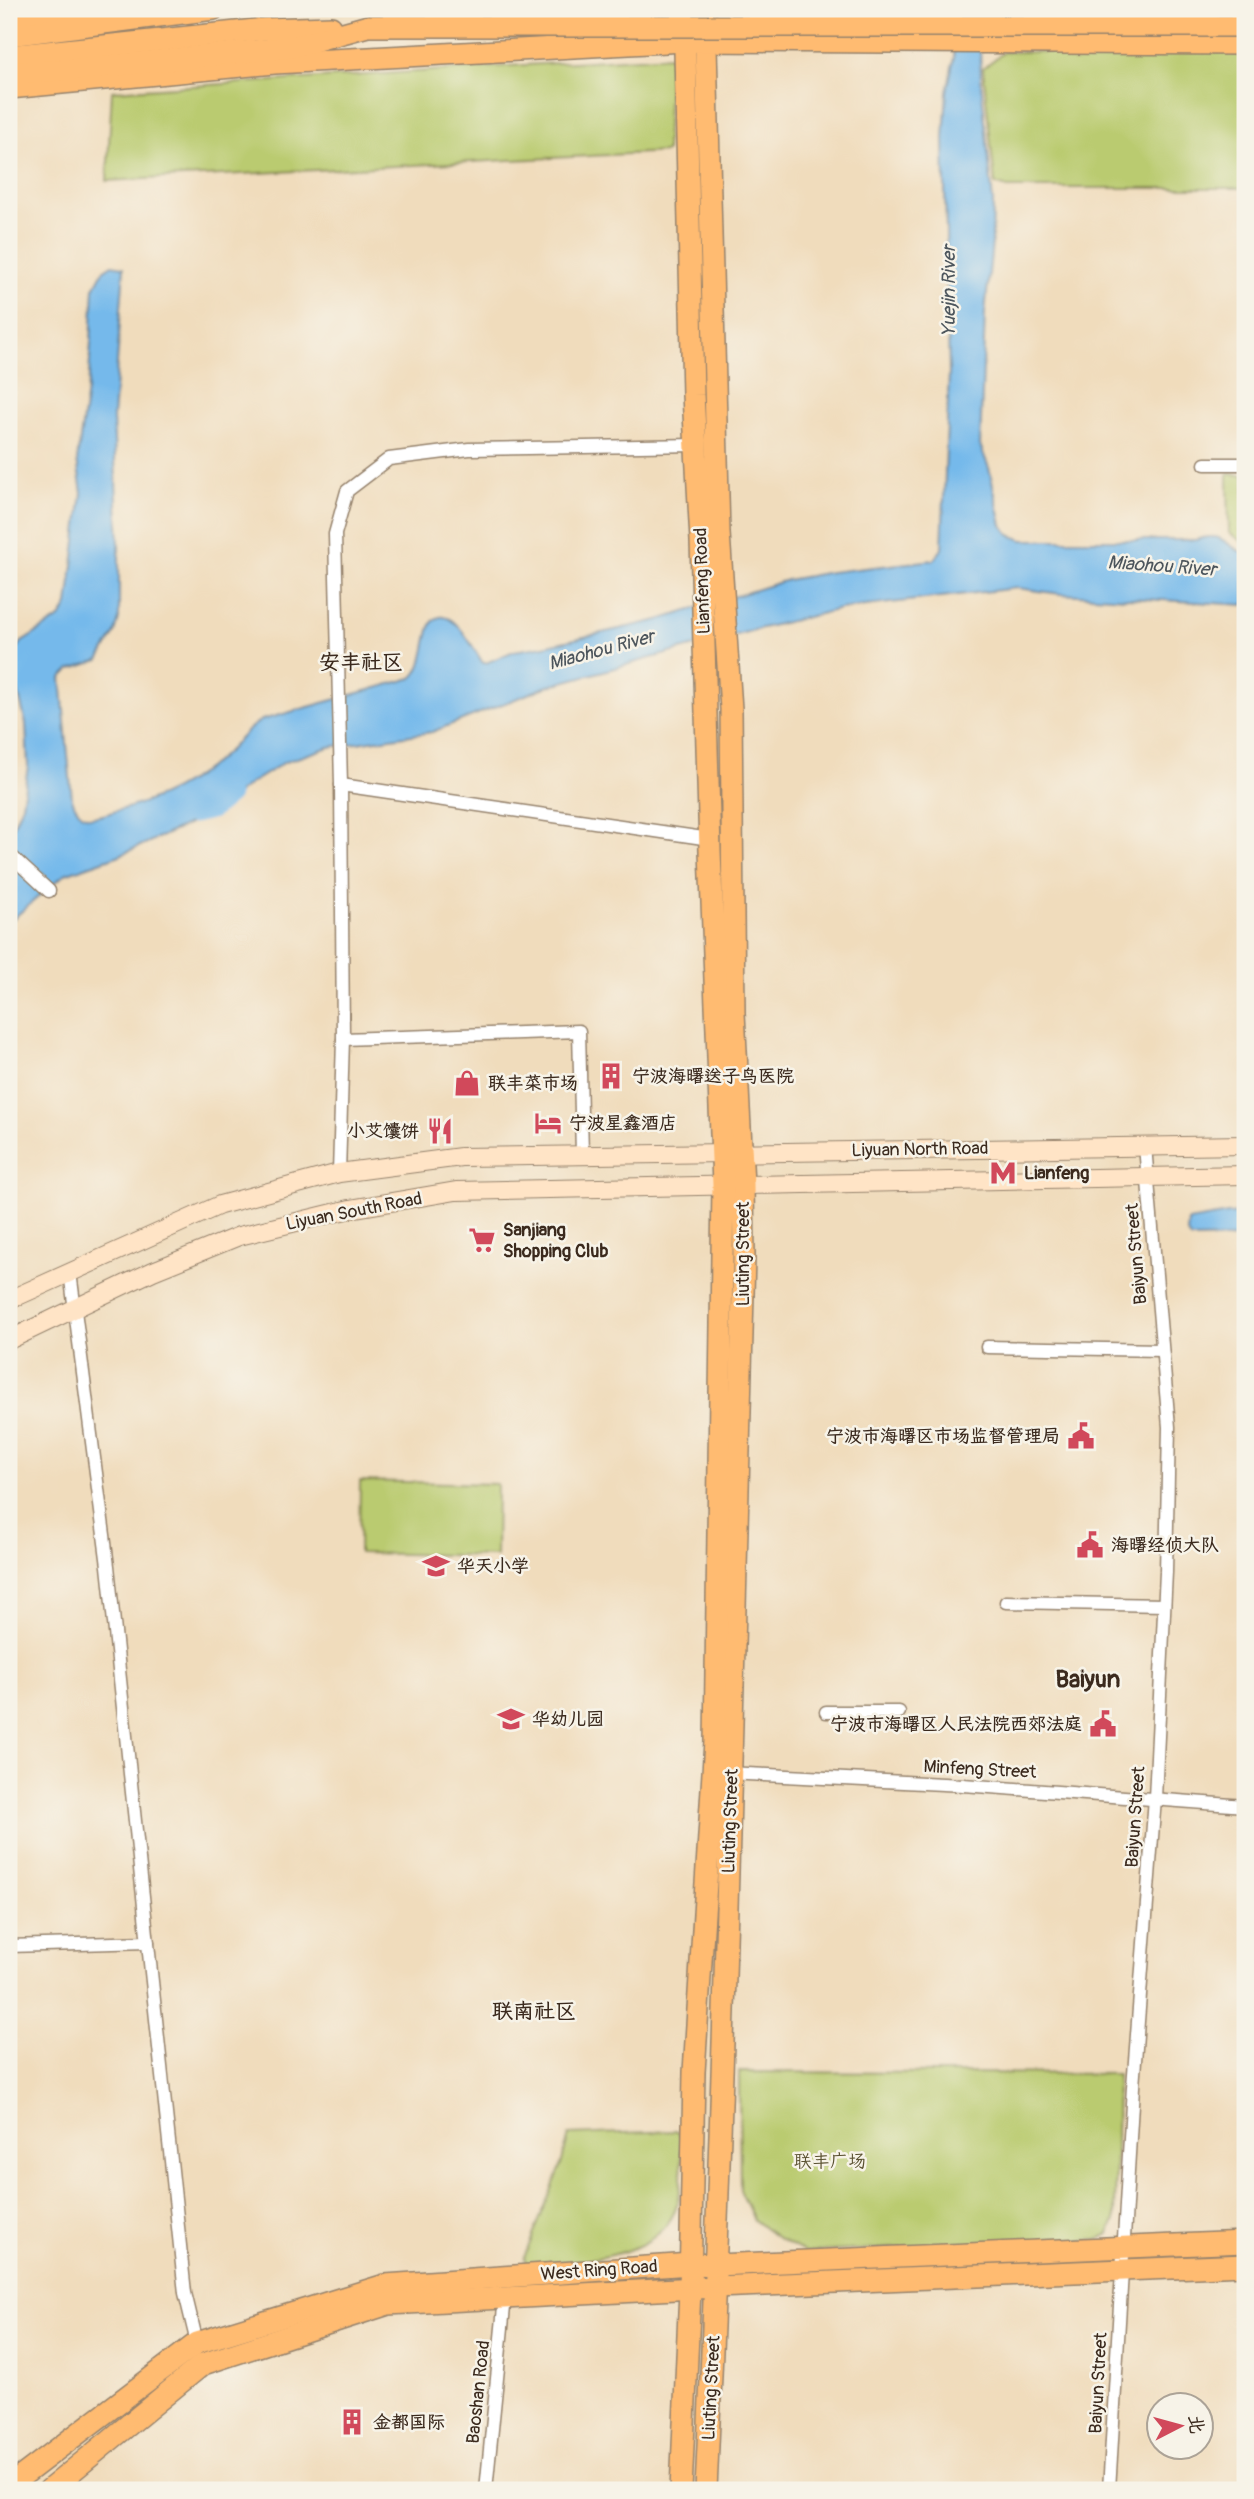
<svg xmlns="http://www.w3.org/2000/svg" width="1254" height="2499" font-family="Pangolin,'LXGW WenKai TC',sans-serif">
  <style>
    .green { fill: #bacb6f; stroke: #7a7a46; stroke-width: 2 }
    .water { fill: #75b9eb; stroke: #587284; stroke-width: 2 }
    .lines { fill: none; stroke-linecap: round; stroke-linejoin: round }
    .canal { stroke: #75b9eb; stroke-width: 14 }
    .minor-casing { stroke: #96836d; stroke-width: 15 }
    .secondary-casing { stroke: #96836d; stroke-width: 20 }
    .primary-casing { stroke: #96836d; stroke-width: 24 }
    .trunk-casing { stroke: #96836d; stroke-width: 24 }
    .minor { stroke: #fff; stroke-width: 12 }
    .secondary { stroke: #ffe4c6; stroke-width: 18 }
    .primary { stroke: #ffbb71; stroke-width: 21 }
    .trunk { stroke: #ffbb71; stroke-width: 21 }
    .trunk-bridge-casing { stroke: #96836d; stroke-width: 24; stroke-linecap: butt }
    .trunk-bridge { stroke: #ffbb71; stroke-width: 21 }
    .labels { text-anchor: middle; stroke-width: 5; stroke-linejoin: round; paint-order: stroke }
    .street-label { font-size: 18px; fill: #3b2a1e; stroke: #f7f3e8 }
    .poi-label { font-size: 18px; font-weight: bold; fill: #3b2a1e; stroke: #f7f3e8; text-anchor: start }
    .park-label { font-size: 18px; fill: #5b5232; stroke: #f7f3e8 }
    .water-label { font-size: 19px; font-style: italic; fill: #4c555c; stroke: #f7f3e8 }
    .quarter-label { font-size: 21px; font-weight: bold; fill: #3b2a1e; stroke: #f7f3e8 }
    .district-label { font-size: 24px; font-weight: bold; fill: #3b2a1e; stroke: #f7f3e8 }
  </style>
  <rect width="100%" height="100%" fill="#f7f3e8"/>
  <filter id="ink" filterUnits="userSpaceOnUse"><feTurbulence type="fractalNoise" baseFrequency=".0143" numOctaves="2"/><feDisplacementMap in="SourceGraphic" scale="14" xChannelSelector="R" yChannelSelector="G"/><feConvolveMatrix kernelMatrix="1 2 1 2 8 2 1 2 1" color-interpolation-filters="sRGB"/></filter>
  <filter id="wash" filterUnits="userSpaceOnUse"><feTurbulence type="fractalNoise" baseFrequency=".00686" numOctaves="4" result="noise"/><feDisplacementMap in="SourceGraphic" scale="28" xChannelSelector="R" yChannelSelector="G"/><feGaussianBlur stdDeviation="1.57" result="paint"/><feColorMatrix in="noise" values="0 0 0 0 0 0 0 0 0 0 0 0 0 0 0 0 0 1.4 0 .05"/><feComposite in="paint" operator="in"/></filter>
  <g filter="url(#wash)">
    <rect width="100%" height="100%" fill="#f0dcbc"/>
    <g class="green">
      <polygon points="1245,51 1245,188 1007,188 995,184 983,68 1004,52"/>
      <polygon points="670,56 666,152 107,181 112,91"/>
      <polygon points="1228,474 1245,475 1245,543 1229,533"/>
      <polygon points="360,1481 497,1484 496,1556 359,1553"/>
      <polygon points="739,2072 1117,2074 1115,2220 1109,2234 1097,2240 804,2252 776,2237 754,2220 740,2190"/>
      <path d="M 676,2131 L 682,2137 C 681,2157 683,2182 678,2202 C 662,2262 576,2261 527,2264 L 524,2258 L 560,2169 L 569,2135 Z"/>
    </g>
    <g class="water">
      <path d="M 954,9 L 979,9 L 981,82 L 993,202 L 992,243 L 985,313 L 980,445 L 989,468 L 1002,525 L 1010,535 L 1022,540 L 1195,540 C 1223,531 1222,543 1245,554 L 1245,605 L 1061,594 L 1017,588 L 840,609 L 758,629 L 548,686 L 432,732 L 329,747 L 285,762 L 251,783 L 227,802 L 189,824 L 120,855 L 65,874 L 9,922 L 9,836 L 22,805 L 28,766 L 26,724 L 13,671 L 15,652 L 22,642 L 61,617 L 68,605 L 82,493 L 77,460 L 89,377 L 94,288 L 103,271 L 112,265 L 124,267 L 113,418 L 119,544 L 119,619 L 115,633 L 99,660 L 69,670 L 61,678 L 72,799 C 82,825 95,817 116,811 C 159,800 193,783 226,753 C 239,742 246,728 262,720 L 412,678 C 430,664 422,620 440,617 C 457,614 474,650 483,663 L 486,663 L 514,651 L 544,646 L 659,620 L 787,580 L 831,572 L 934,560 L 942,549 L 949,373 L 944,139 L 947,92 L 954,57 Z"/>
      <polygon points="1245,1213 1245,1238 1191,1239 1187,1234 1188,1221 1228,1214"/>
    </g>
    <g class="lines">
      <polyline class="canal" points="192,817 213,812 232,796"/>
    </g>
  </g>
  <g filter="url(#ink)">
    <g class="lines">
      <g class="minor-casing">
        <g id="minor">
          <polyline points="1205,464 1245,464"/>
          <polyline points="341,785 710,839"/>
          <polyline points="9,854 49,891"/>
          <polyline points="343,1039 579,1031 582,1154"/>
          <polyline points="339,1173 343,1039 341,785 335,534 347,491 389,459 469,449 696,445"/>
          <polyline points="70,1272 108,1566 185,2293 198,2347"/>
          <polyline points="987,1347 1162,1350"/>
          <polyline points="1006,1602 1164,1605"/>
          <polyline points="826,1712 899,1712"/>
          <polyline points="727,1773 963,1785 1245,1806"/>
          <polyline points="9,1946 148,1942"/>
          <polyline points="486,2490 505,2297"/>
          <polyline points="1109,2490 1133,2087 1155,1798 1166,1572 1169,1427 1145,1146"/>
        </g>
      </g>
      <g class="secondary-casing">
        <g id="secondary">
          <polyline points="9,1300 220,1205 339,1173 461,1157 1245,1145"/>
          <polyline points="9,1340 153,1271 239,1236 350,1209 456,1191 1245,1175"/>
        </g>
      </g>
      <g class="primary-casing">
        <g id="primary">
          <path d="M 705,9 L 719,533 L 731,709 L 734,1013 L 743,1184 L 744,1257 C 733,1668 725,2079 706,2490"/>
          <polyline points="9,15 67,9"/>
          <polyline points="9,88 275,63 685,41 1245,44"/>
          <polyline points="9,2486 197,2343 385,2285 691,2264 716,2265 1245,2242"/>
          <polyline points="49,2490 203,2364 388,2304 715,2287 1245,2265"/>
          <polyline points="681,2490 690,2290 694,2072 715,1741 723,1185 710,851 701,541 693,395 684,9"/>
        </g>
      </g>
      <g class="trunk-casing">
        <g id="trunk">
          <polyline points="9,35 214,9"/>
          <polyline points="9,56 265,29 331,27"/>
          <polyline points="9,73 80,69 292,47 368,26"/>
        </g>
      </g>
      <use href="#minor" class="minor"/>
      <use href="#secondary" class="secondary"/>
      <use href="#primary" class="primary"/>
      <use href="#trunk" class="trunk"/>
      <g class="trunk-bridge-casing">
        <polyline id="trunk-bridge" points="368,26 1245,26"/>
      </g>
      <use href="#trunk-bridge" class="trunk-bridge"/>
    </g>
  </g>
  <defs>
    <g id="building-bare" transform="scale(2.1)"><path d="M-4-6H4V6H1V3H-1V6H-4ZM-2.5-4.3h1.7v1.8h-1.7ZM.8-4.3h1.7v1.8H.8ZM-2.5-1h1.7V.8h-1.7ZM.8-1h1.7V.8H.8Z" fill="#d1495b" stroke="#f7f3e8" stroke-width="2.5" paint-order="stroke"/></g>
    <g id="shop-bare" transform="scale(2.1)"><path d="M-5-2.5h2.3a2.7 3.5 0 0 1 5.4 0H5L5.5 6h-11ZM-1.5-2.5h3a1.5 2.3 0 0 0-3 0Z" fill="#d1495b" stroke="#f7f3e8" stroke-width="2.5" paint-order="stroke"/></g>
    <g id="hotel-bare" transform="scale(2.1)"><path d="M-6-4.5h1.5V1H6V5H4.5V3h-9V5H-6ZM-4 0a1.8 1.8 0 1 1 3.6 0ZM.5 0V-2.5h3Q6-2.5 6 0Z" fill="#d1495b" stroke="#f7f3e8" stroke-width="2.5" paint-order="stroke"/></g>
    <g id="restaurant-bare" transform="scale(2.1)"><path d="M-5-6h1v4h1v-4h1v4h1v-4h1v5L-1.5 .5V6h-2V.5L-5-1ZM5-6V6H3V1.5H1.5Q1.5-4 5-6Z" fill="#d1495b" stroke="#f7f3e8" stroke-width="2.5" paint-order="stroke"/></g>
    <g id="metro-bare" transform="scale(2.1)"><path d="M-5.5 5V-5H-3L0 0L3-5H5.5V5H3V-.5L0 4L-3-.5V5Z" fill="#d1495b" stroke="#f7f3e8" stroke-width="2.5" paint-order="stroke"/></g>
    <g id="supermarket-bare" transform="scale(2.1)"><path d="M-6-5.5h2.5l.6 2H6L4.5 2H-2.5L-4.4-4H-6ZM-1.5 3.2a1.3 1.3 0 1 0 .1 0ZM3 3.2a1.3 1.3 0 1 0 .1 0Z" fill="#d1495b" stroke="#f7f3e8" stroke-width="2.5" paint-order="stroke"/></g>
    <g id="civic-bare" transform="scale(2.1)"><path d="M-.6-6.5H3V-4.5H.6V-3L4-1V1h2V6H-6V1h2V-1L-.6-3ZM-1.2 2.5V6h2.4V2.5Z" fill="#d1495b" stroke="#f7f3e8" stroke-width="2.5" paint-order="stroke"/></g>
    <g id="school-bare" transform="scale(2.1)"><path d="M0-5L7-2L0 1L-7-2ZM-4 1L0 2.5L4 1V4Q0 6-4 4Z" fill="#d1495b" stroke="#f7f3e8" stroke-width="2.5" paint-order="stroke"/></g>
  </defs>
  <g fill-rule="evenodd">
    <use href="#building-bare" x="611" y="1076"/>
    <use href="#shop-bare" x="467" y="1083"/>
    <use href="#hotel-bare" x="548" y="1123"/>
    <use href="#restaurant-bare" x="440" y="1131"/>
    <use href="#metro-bare" x="1003" y="1173"/>
    <use href="#supermarket-bare" x="482" y="1240"/>
    <use href="#civic-bare" x="1081" y="1436"/>
    <use href="#civic-bare" x="1090" y="1545"/>
    <use href="#school-bare" x="436" y="1566"/>
    <use href="#school-bare" x="511" y="1719"/>
    <use href="#civic-bare" x="1103" y="1724"/>
    <use href="#building-bare" x="352" y="2422"/>
  </g>
  <g class="labels">
    <g class="street-label">
      <text transform="translate(702 581) rotate(-92)" y="6">Lianfeng Road</text>
      <text transform="translate(920 1149) rotate(-1)" y="6">Liyuan North Road</text>
      <text transform="translate(354 1211) rotate(-11)" y="6">Liyuan South Road</text>
      <text transform="translate(743 1254) rotate(-90)" y="6">Liuting Street</text>
      <text transform="translate(1136 1254) rotate(-95)" y="6">Baiyun Street</text>
      <text transform="translate(980 1769) rotate(3)" y="6">Minfeng Street</text>
      <text transform="translate(1135 1817) rotate(-86)" y="6">Baiyun Street</text>
      <text transform="translate(730 1821) rotate(-88)" y="6">Liuting Street</text>
      <text transform="translate(599 2270) rotate(-4)" y="6">West Ring Road</text>
      <text transform="translate(1098 2383) rotate(-87)" y="6">Baiyun Street</text>
      <text transform="translate(711 2388) rotate(-87)" y="6">Liuting Street</text>
      <text transform="translate(478 2392) rotate(-84)" y="6">Baoshan Road</text>
    </g>
    <g class="poi-label">
      <text x="632" y="1082">宁波海曙送子鸟医院</text>
      <text x="488" y="1089">联丰菜市场</text>
      <text x="569" y="1129">宁波星鑫酒店</text>
      <text x="419" y="1137" text-anchor="end">小艾馕饼</text>
      <text x="1024" y="1179">Lianfeng</text>
      <text x="503" y="1236">Sanjiang<tspan x="503" dy="21">Shopping Club</tspan></text>
      <text x="1060" y="1442" text-anchor="end">宁波市海曙区市场监督管理局</text>
      <text x="1111" y="1551">海曙经侦大队</text>
      <text x="457" y="1572">华天小学</text>
      <text x="532" y="1725">华幼儿园</text>
      <text x="1082" y="1730" text-anchor="end">宁波市海曙区人民法院西郊法庭</text>
      <text x="373" y="2428">金都国际</text>
    </g>
    <g class="park-label">
      <text x="830" y="2167">联丰广场</text>
    </g>
    <g class="water-label">
      <text transform="translate(948 291) rotate(-90)" y="7">Yuejin River</text>
      <text transform="translate(1162 565) rotate(4)" y="7">Miaohou River</text>
      <text transform="translate(601 649) rotate(-15)" y="7">Miaohou River</text>
    </g>
    <g class="quarter-label">
      <text x="361" y="669">安丰社区</text>
      <text x="534" y="2018">联南社区</text>
    </g>
    <g class="district-label">
      <text x="1088" y="1687">Baiyun</text>
    </g>
  </g>
  <rect width="1254" height="2499" fill="none" stroke="#f7f3e8" stroke-width="35"/>
  <g transform="translate(1180 2426) rotate(84)"><circle r="33" fill="#f7f3e8" stroke="#aca397" stroke-width="2"/>
  <path d="M0-5L12 26L0 18L-12 26Z" fill="#d1495b"/>
  <text y="-10" font-size="19" font-weight="bold" text-anchor="middle" fill="#3b2a1e">北</text>
  </g>
</svg>
